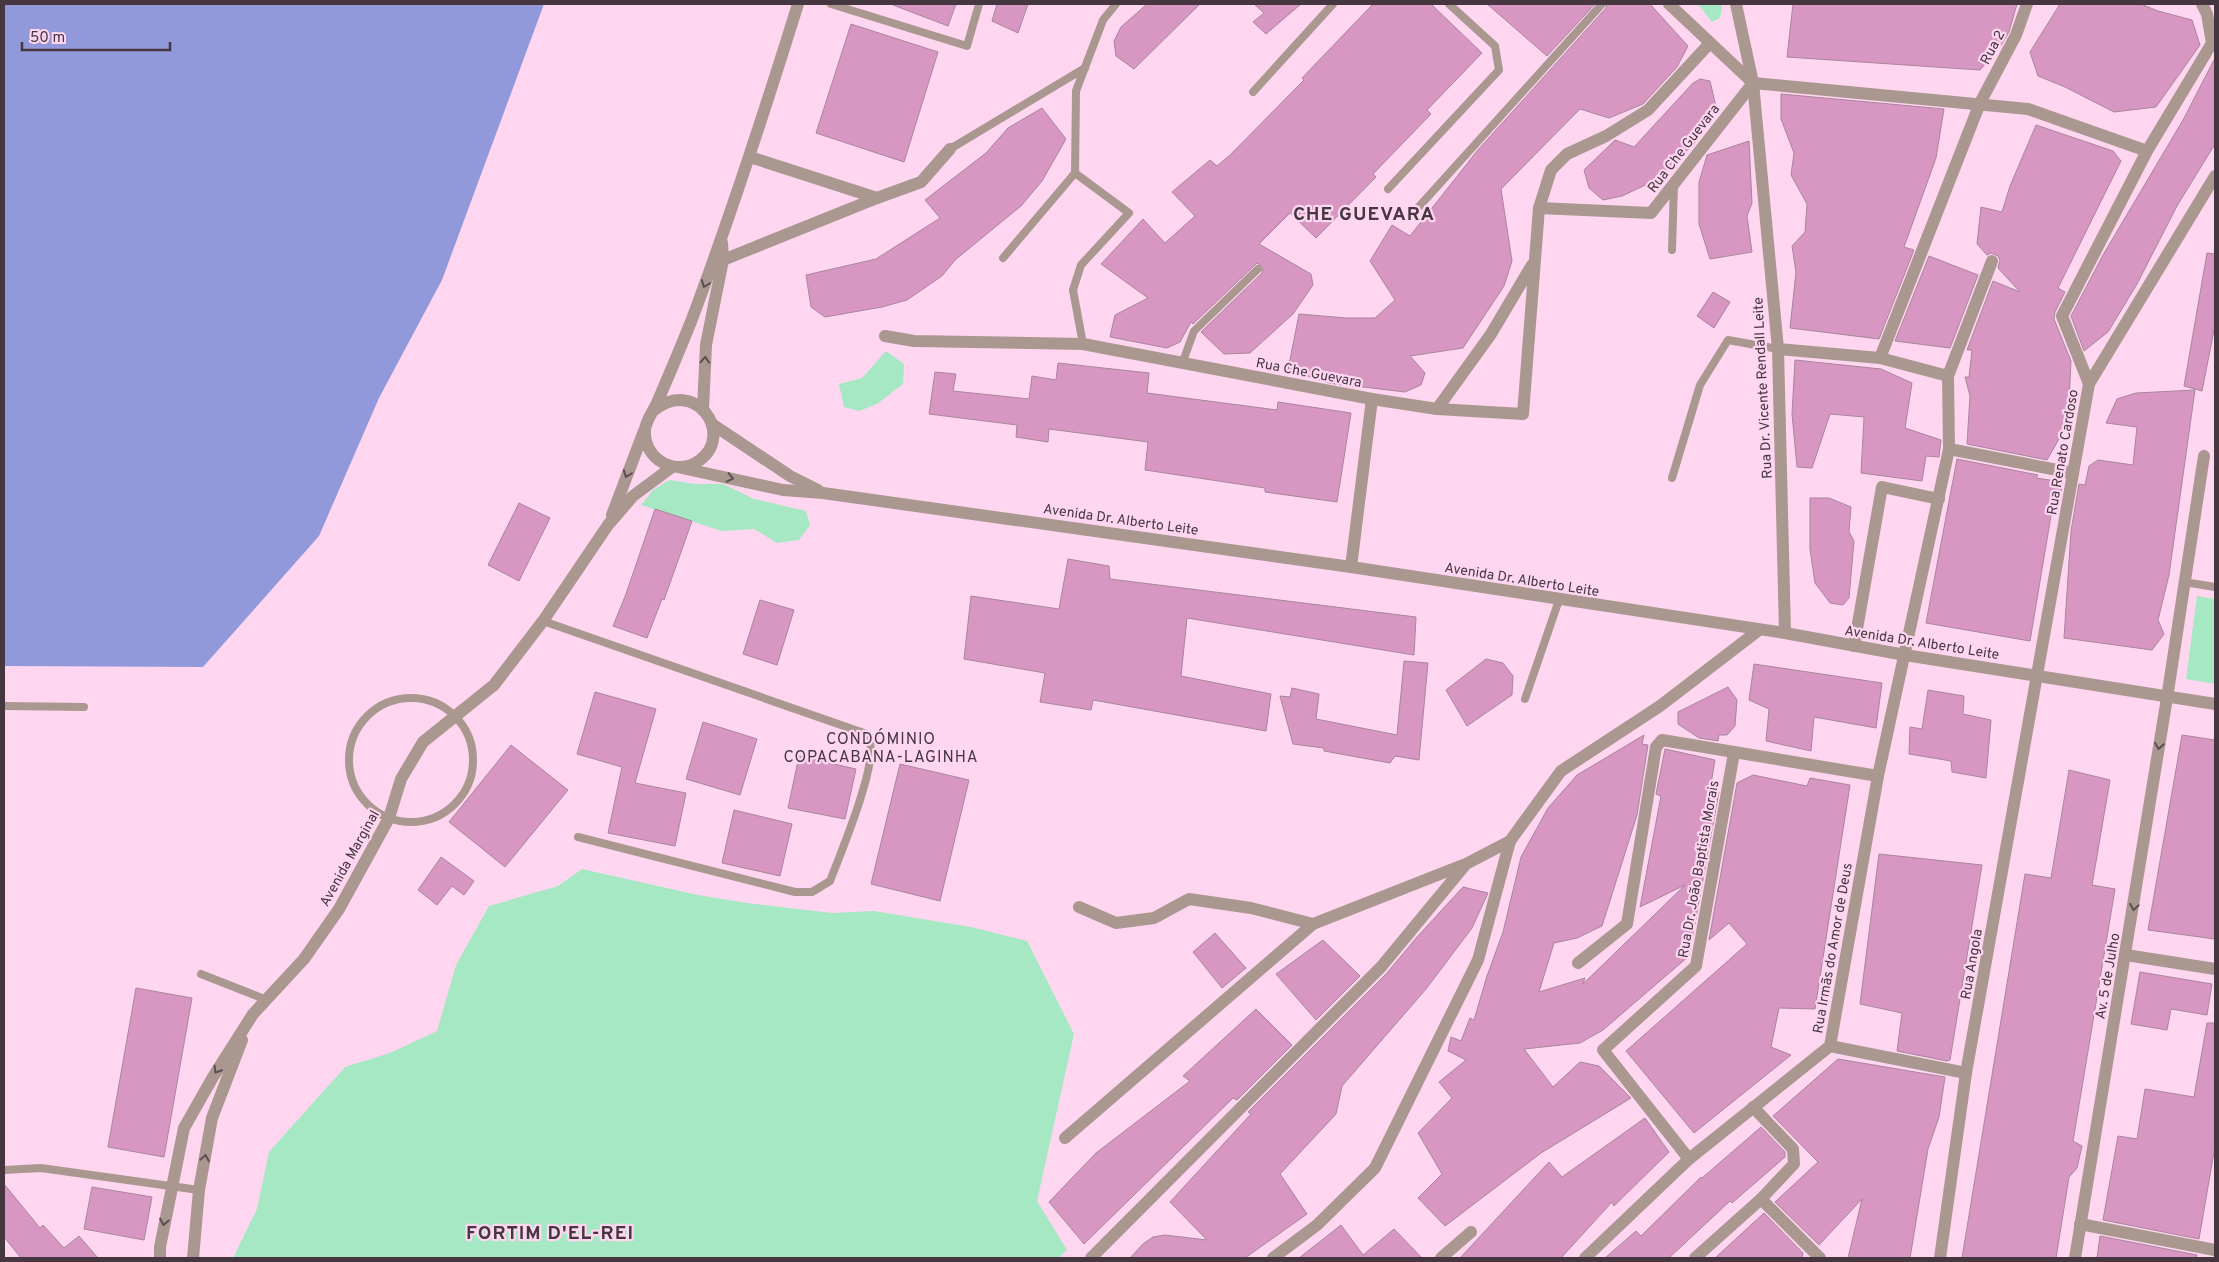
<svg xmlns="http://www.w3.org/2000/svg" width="2219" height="1262" font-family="Overpass,sans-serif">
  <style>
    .green { fill: #a5e8c3 }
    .water { fill: #9299da }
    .building { fill: #d797c2; stroke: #a9859d }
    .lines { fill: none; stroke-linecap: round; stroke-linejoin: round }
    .service { stroke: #aa9790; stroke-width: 8 }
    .minor { stroke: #aa9790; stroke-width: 12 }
    .tertiary { stroke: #aa9790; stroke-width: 12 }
    .oneway { stroke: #5e4e54 }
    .labels { text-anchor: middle; stroke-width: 4.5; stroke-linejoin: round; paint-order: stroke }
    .street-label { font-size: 14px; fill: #453640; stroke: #fed6f0 }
    .quarter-label { font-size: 16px; letter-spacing: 1px; fill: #453640; stroke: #fed6f0 }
    .district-label { font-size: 19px; font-weight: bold; letter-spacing: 1px; fill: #453640; stroke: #fed6f0 }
  </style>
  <rect width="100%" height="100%" fill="#fed6f0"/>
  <g class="green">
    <polygon points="1698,4 1721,4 1722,8 1720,18 1712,22"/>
    <polygon points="886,351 904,364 903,384 877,404 859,411 844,407 839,384 862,378"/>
    <polygon points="670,480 694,484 723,484 754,499 806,511 810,525 799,540 777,543 754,529 722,531 641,505 653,490"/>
    <polygon points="2197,596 2215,599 2215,684 2186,679"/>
    <polygon points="582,869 698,895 747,903 832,913 874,911 971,927 1027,941 1074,1034 1037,1201 1067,1250 1059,1258 233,1258 257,1209 269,1152 345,1067 390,1053 437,1031 456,965 489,906 558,886"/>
  </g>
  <polygon class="water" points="4,4 544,4 442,280 379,398 319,536 203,667 4,666"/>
  <g class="building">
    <polygon points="893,4 956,4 948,26 893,5"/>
    <polygon points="997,4 1028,4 1018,33 992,21"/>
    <polygon points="1147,4 1200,4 1134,69 1116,56 1114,41 1121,27"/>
    <polygon points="1254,4 1301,4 1266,34 1253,22 1264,13"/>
    <polygon points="1373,4 1431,4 1482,53 1427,110 1431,114 1373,174 1376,177 1316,238 1290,213 1259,244 1311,274 1313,285 1293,314 1250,353 1224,354 1201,332 1262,273 1263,267 1257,263 1193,324 1191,322 1180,342 1167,348 1110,337 1115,315 1148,298 1101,264 1143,219 1165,243 1195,216 1172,192 1210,160 1217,166 1230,155 1304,80 1302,78"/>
    <polygon points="1487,4 1595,4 1547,56"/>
    <polygon points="1607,4 1650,4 1688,46 1677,67 1643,104 1609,118 1580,109 1501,189 1512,261 1504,286 1463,348 1410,356 1425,373 1421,385 1405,392 1355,386 1355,387 1329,383 1288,370 1299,314 1346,318 1375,318 1395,300 1370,261 1392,225 1410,236 1477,151 1606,8"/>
    <polygon points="1793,4 2017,4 2009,32 2002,44 1980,70 1787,57"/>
    <polygon points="2060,4 2141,4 2158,11 2192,20 2200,45 2156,107 2114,112 2065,87 2038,76 2030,52"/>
    <polygon points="851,24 938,52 904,162 816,133"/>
    <polygon points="2215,58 2215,144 2177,206 2137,284 2108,332 2084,351 2071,316 2103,255 2183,120"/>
    <polygon points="1700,79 1710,81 1716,107 1694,144 1654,181 1622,196 1603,200 1589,188 1584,170 1615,140 1634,147 1693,83"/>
    <polygon points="1781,94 1944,109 1936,158 1904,247 1914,250 1879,339 1790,328 1796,272 1792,246 1805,232 1807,204 1791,175 1794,153 1781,119"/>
    <polygon points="1042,108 1066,139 1042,181 1021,206 955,260 942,276 907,300 882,307 825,317 811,307 806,275 876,259 940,218 925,200 986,153 1008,128"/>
    <polygon points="2036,125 2113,151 2121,161 2058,288 2065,292 2055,312 2054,319 2071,361 2068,423 2047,460 1967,444 1970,396 1965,377 1969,377 1972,350 1967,350 1993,281 2020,292 1998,268 2000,260 1998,256 1991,253 1987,255 1977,244 1981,207 2002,212 2010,186"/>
    <polygon points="1749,141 1752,203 1747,216 1752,252 1710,259 1699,224 1699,182 1707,155"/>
    <polygon points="2207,253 2215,254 2215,325 2202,391 2184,386"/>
    <polygon points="1929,256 1978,275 1950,348 1895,341"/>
    <polygon points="1713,292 1730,302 1714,328 1697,316"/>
    <polygon points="1795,360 1881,369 1912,383 1905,428 1941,440 1939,457 1926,456 1922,481 1861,473 1864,417 1830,414 1812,468 1797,467 1792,414"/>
    <polygon points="1058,363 1149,373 1147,393 1277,410 1278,402 1351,413 1337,502 1265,492 1265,488 1145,470 1148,442 1049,429 1048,442 1016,437 1017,425 929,414 935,372 956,374 953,391 1029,399 1032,376 1056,380"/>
    <polygon points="2195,390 2169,575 2158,620 2164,634 2152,650 2064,638 2071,531 2079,484 2085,485 2089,466 2098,460 2133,465 2137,427 2106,423 2117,399 2136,393"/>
    <polygon points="1957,459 2038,475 2036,478 2063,482 2060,499 2054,498 2030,641 1926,623"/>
    <polygon points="1810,498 1829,498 1851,507 1849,532 1854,541 1849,598 1843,605 1830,603 1815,583 1810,549"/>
    <polygon points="519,503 550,518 519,581 488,565"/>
    <polygon points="655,509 692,521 664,600 662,599 647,638 613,626 626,594"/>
    <polygon points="1068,559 1109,566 1110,579 1416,617 1414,655 1187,618 1181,676 1271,694 1266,731 1093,700 1091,710 1040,702 1045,673 964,659 971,596 1059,609"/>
    <polygon points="760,600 794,610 777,665 743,654"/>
    <polygon points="1486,659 1503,663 1513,676 1512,695 1467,726 1446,690"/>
    <polygon points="1404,661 1428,663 1419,760 1395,756 1390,763 1324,751 1324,748 1293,744 1280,696 1290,697 1292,688 1319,694 1316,719 1397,735"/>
    <polygon points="1754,664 1882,683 1876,728 1814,717 1811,751 1766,741 1769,709 1749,700"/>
    <polygon points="1728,687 1737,700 1735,726 1727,735 1719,735 1718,741 1699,738 1678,724 1678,712"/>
    <polygon points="1928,690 1964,696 1963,714 1991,720 1986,778 1952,772 1951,761 1909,754 1910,727 1922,729"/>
    <polygon points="595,692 656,709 635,783 686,793 675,846 608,833 622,767 577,754"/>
    <polygon points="703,722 757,739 740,795 686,779"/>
    <polygon points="1644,735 1642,744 1648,745 1637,815 1602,926 1577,938 1554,943 1539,992 1585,978 1583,984 1685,885 1640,907 1661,796 1656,794 1665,749 1715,760 1709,796 1719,792 1689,956 1603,1030 1580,1043 1524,1049 1553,1087 1580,1062 1599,1066 1631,1098 1541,1153 1445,1226 1418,1198 1442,1174 1418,1133 1452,1098 1439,1082 1466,1060 1448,1051 1451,1037 1461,1041 1470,1018 1474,1020 1487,976 1503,932 1521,857 1548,808 1577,775"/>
    <polygon points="2182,735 2215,740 2215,939 2148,930"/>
    <polygon points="511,745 568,790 505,867 449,822"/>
    <polygon points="799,756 856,769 845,819 788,808"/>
    <polygon points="900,764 969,780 940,901 871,884"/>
    <polygon points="2069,770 2110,780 2092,885 2115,889 2073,1141 2082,1146 2077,1168 2069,1177 2056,1258 1962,1258 2025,874 2051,878"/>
    <polygon points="1753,775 1807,786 1810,778 1850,785 1815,1009 1779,1008 1771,1047 1791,1055 1694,1133 1626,1051 1747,944 1729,923 1709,940 1737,783"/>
    <polygon points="734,810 792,824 780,876 722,863"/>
    <polygon points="1879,854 1982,865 1950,1060 1947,1061 1897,1051 1902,1013 1860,1004"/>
    <polygon points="441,857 474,881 464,895 452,886 437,905 418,890"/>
    <polygon points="1463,887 1488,893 1472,928 1426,989 1342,1086 1336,1114 1280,1174 1307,1214 1245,1258 1130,1258 1143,1244 1153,1237 1165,1235 1207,1240 1170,1202 1251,1114 1248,1112 1387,973 1417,937"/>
    <polygon points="1215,933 1246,968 1222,988 1193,952"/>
    <polygon points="1323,940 1360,976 1316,1020 1276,974"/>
    <polygon points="2140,972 2212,984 2207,1015 2171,1009 2167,1030 2131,1024"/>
    <polygon points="136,988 192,998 164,1157 108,1147"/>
    <polygon points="1256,1009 1292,1045 1237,1100 1233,1098 1084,1244 1049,1202 1096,1153 1190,1081 1183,1076"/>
    <polygon points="2207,1023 2215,1023 2215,1146 2199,1239 2103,1220 2118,1136 2137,1139 2145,1089 2194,1097"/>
    <polygon points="1838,1059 1945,1077 1939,1117 1928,1149 1910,1258 1848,1258 1862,1199 1819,1245 1775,1202 1818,1162 1773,1116"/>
    <polygon points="1645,1118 1669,1152 1614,1206 1612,1202 1561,1258 1460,1258 1549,1162 1562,1177"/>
    <polygon points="1761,1127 1785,1152 1785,1157 1732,1203 1730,1201 1669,1258 1605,1258 1636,1231 1641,1236 1701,1177 1702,1178"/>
    <polygon points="4,1184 40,1228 43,1225 64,1248 79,1236 98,1258 21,1258 4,1237"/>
    <polygon points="92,1187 152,1197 144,1240 84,1229"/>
    <polygon points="1764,1213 1803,1253 1802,1258 1715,1258"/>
    <polygon points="1341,1225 1363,1255 1394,1229 1422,1258 1299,1258"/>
    <polygon points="2100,1236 2197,1255 2196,1258 2097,1258"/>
  </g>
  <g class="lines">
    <g class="service">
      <polyline points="831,4 967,46 979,4"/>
      <polyline points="1253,92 1333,4"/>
      <polyline points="950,149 1085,68"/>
      <polyline points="1075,173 1076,91 1103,20 1116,4"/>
      <polyline points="1388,189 1499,70 1495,46 1449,4"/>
      <polyline points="1415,211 1602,4"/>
      <polyline points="1672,250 1674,185"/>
      <polyline points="1003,258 1075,173 1129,213 1081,265 1073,290 1083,344"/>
      <polyline points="1182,364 1194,331 1258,269"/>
      <polyline points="1672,478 1700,385 1728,340 1778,349"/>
      <polyline points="2184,582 2215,587"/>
      <path d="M 543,621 L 864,733 C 866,736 869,740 870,743 C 877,766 840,855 830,881 L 812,892 L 795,892 L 578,837"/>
      <circle cx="411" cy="760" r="62"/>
      <polyline points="1525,699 1559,600"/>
      <polyline points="4,706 84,707"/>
      <polyline points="201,974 267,1000"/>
      <polyline points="4,1170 41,1168 199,1190"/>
    </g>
    <g class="minor">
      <polyline points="1669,4 1753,83 2028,109 2147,151"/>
      <polyline points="1736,4 1753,83 1778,349 1785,633"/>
      <polyline points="877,198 921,182 950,149"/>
      <polyline points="1539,208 1651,213 1753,83"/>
      <polyline points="723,260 877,198 750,157"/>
      <polyline points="885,336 914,341 1083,344 1372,399 1437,409 1523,414 1539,208 1551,170 1567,154 1606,136 1648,110 1710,43"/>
      <polyline points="1880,358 1980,103 2016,35 2027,4"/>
      <polyline points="1948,376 1992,261"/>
      <polyline points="2089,384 2062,316 2147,151 2212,43 2207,14 2202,4"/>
      <polyline points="1437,409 1491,334 1532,265"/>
      <polyline points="1949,449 2073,473"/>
      <polyline points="1351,567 1372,399"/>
      <polyline points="1854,646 1882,487 1939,499"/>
      <polyline points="2037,675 2089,384 2215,176"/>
      <polyline points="2167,698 2204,456"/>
      <polyline points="1079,907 1116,923 1154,918 1189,899 1251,908 1313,924"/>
      <polyline points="2126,955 2215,969"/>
      <polyline points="1578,963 1627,924 1656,747 1662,740 1878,776"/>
      <polyline points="1830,1046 1966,1073"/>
      <polyline points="1065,1138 1313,924 1463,865"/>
      <polyline points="1689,1159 1603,1050 1696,966 1734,753"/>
      <polyline points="1761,1199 1820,1258"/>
      <polyline points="2080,1224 2215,1250"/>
      <polyline points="1091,1258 1381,967 1466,864 1510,841 1561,771 1660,706 1759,630"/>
      <polyline points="1273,1258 1317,1225 1375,1168 1478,960 1510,841"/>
      <polyline points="1441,1258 1471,1232"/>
      <polyline points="1585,1258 1689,1159 1830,1046 1878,776 1949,449 1948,376 1880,358 1778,349"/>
      <polyline points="1695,1258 1761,1199 1794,1164 1793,1149 1753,1107"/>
    </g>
    <g class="tertiary">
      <polyline points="703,409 706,345 723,260 722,243"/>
      <path d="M 653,411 C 695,376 735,434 700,460 C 676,478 643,459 645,430 C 646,420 653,412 657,403 C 669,375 681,347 692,319 C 731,215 765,110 798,4"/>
      <polyline points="712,424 790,476 818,490"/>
      <polyline points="682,468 783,490 823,493 1351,567 1785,633 1905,655 2215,704"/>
      <polyline points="612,515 644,431"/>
      <polyline points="160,1258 160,1247 184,1128 213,1077 253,1014 304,959 339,909 389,818 401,779 423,742 494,685 543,621 608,525 633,496 672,467"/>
      <polyline points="193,1258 199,1190 212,1118 242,1040"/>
      <polyline points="1940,1258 1966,1073 2037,675"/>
      <polyline points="2075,1258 2167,698"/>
    </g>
  </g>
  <defs><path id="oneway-chevron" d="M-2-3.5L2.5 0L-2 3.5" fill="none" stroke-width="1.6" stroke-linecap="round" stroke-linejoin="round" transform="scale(1.25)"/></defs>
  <g class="oneway">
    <use href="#oneway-chevron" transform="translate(705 284) rotate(111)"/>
    <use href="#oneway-chevron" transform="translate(705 360) rotate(-87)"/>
    <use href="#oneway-chevron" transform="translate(627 474) rotate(111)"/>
    <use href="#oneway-chevron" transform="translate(730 478) rotate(13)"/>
    <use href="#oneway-chevron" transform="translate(2159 746) rotate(99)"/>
    <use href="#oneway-chevron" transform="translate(2134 907) rotate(99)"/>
    <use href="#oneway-chevron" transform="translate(217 1070) rotate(122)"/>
    <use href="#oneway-chevron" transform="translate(205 1158) rotate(-80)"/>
    <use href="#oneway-chevron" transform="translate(164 1222) rotate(101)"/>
  </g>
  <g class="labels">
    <g class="street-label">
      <text transform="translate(1992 47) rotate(-62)" y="5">Rua 2</text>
      <text transform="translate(1683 148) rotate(-52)" y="5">Rua Che Guevara</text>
      <text transform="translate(1309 372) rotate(11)" y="5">Rua Che Guevara</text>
      <text transform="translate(1762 388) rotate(-93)" y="5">Rua Dr. Vicente Rendall Leite</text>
      <text transform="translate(2062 452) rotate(-80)" y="5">Rua Renato Cardoso</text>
      <text transform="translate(1121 519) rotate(8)" y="5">Avenida Dr. Alberto Leite</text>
      <text transform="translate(1522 579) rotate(9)" y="5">Avenida Dr. Alberto Leite</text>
      <text transform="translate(1922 642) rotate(9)" y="5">Avenida Dr. Alberto Leite</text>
      <text transform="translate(349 858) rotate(-61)" y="5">Avenida Marginal</text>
      <text transform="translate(1698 869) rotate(-80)" y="5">Rua Dr. João Baptista Morais</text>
      <text transform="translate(1832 948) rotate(-80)" y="5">Rua Irmãs do Amor de Deus</text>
      <text transform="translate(1971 964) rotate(-80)" y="5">Rua Angola</text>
      <text transform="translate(2107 976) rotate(-80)" y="5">Av. 5 de Julho</text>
    </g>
    <g class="quarter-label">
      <text x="881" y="744">CONDÓMINIO<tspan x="881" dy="18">COPACABANA-LAGINHA</tspan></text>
    </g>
    <g class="district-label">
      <text x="1364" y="220">CHE GUEVARA</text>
      <text x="550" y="1239">FORTIM D'EL-REI</text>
    </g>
  </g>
  <rect width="2219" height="1262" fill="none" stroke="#453640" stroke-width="10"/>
  <path d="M22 42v8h148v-8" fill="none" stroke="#453640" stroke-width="2.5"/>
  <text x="30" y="42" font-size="15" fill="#453640" stroke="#fed6f0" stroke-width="4" paint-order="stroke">50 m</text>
</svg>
